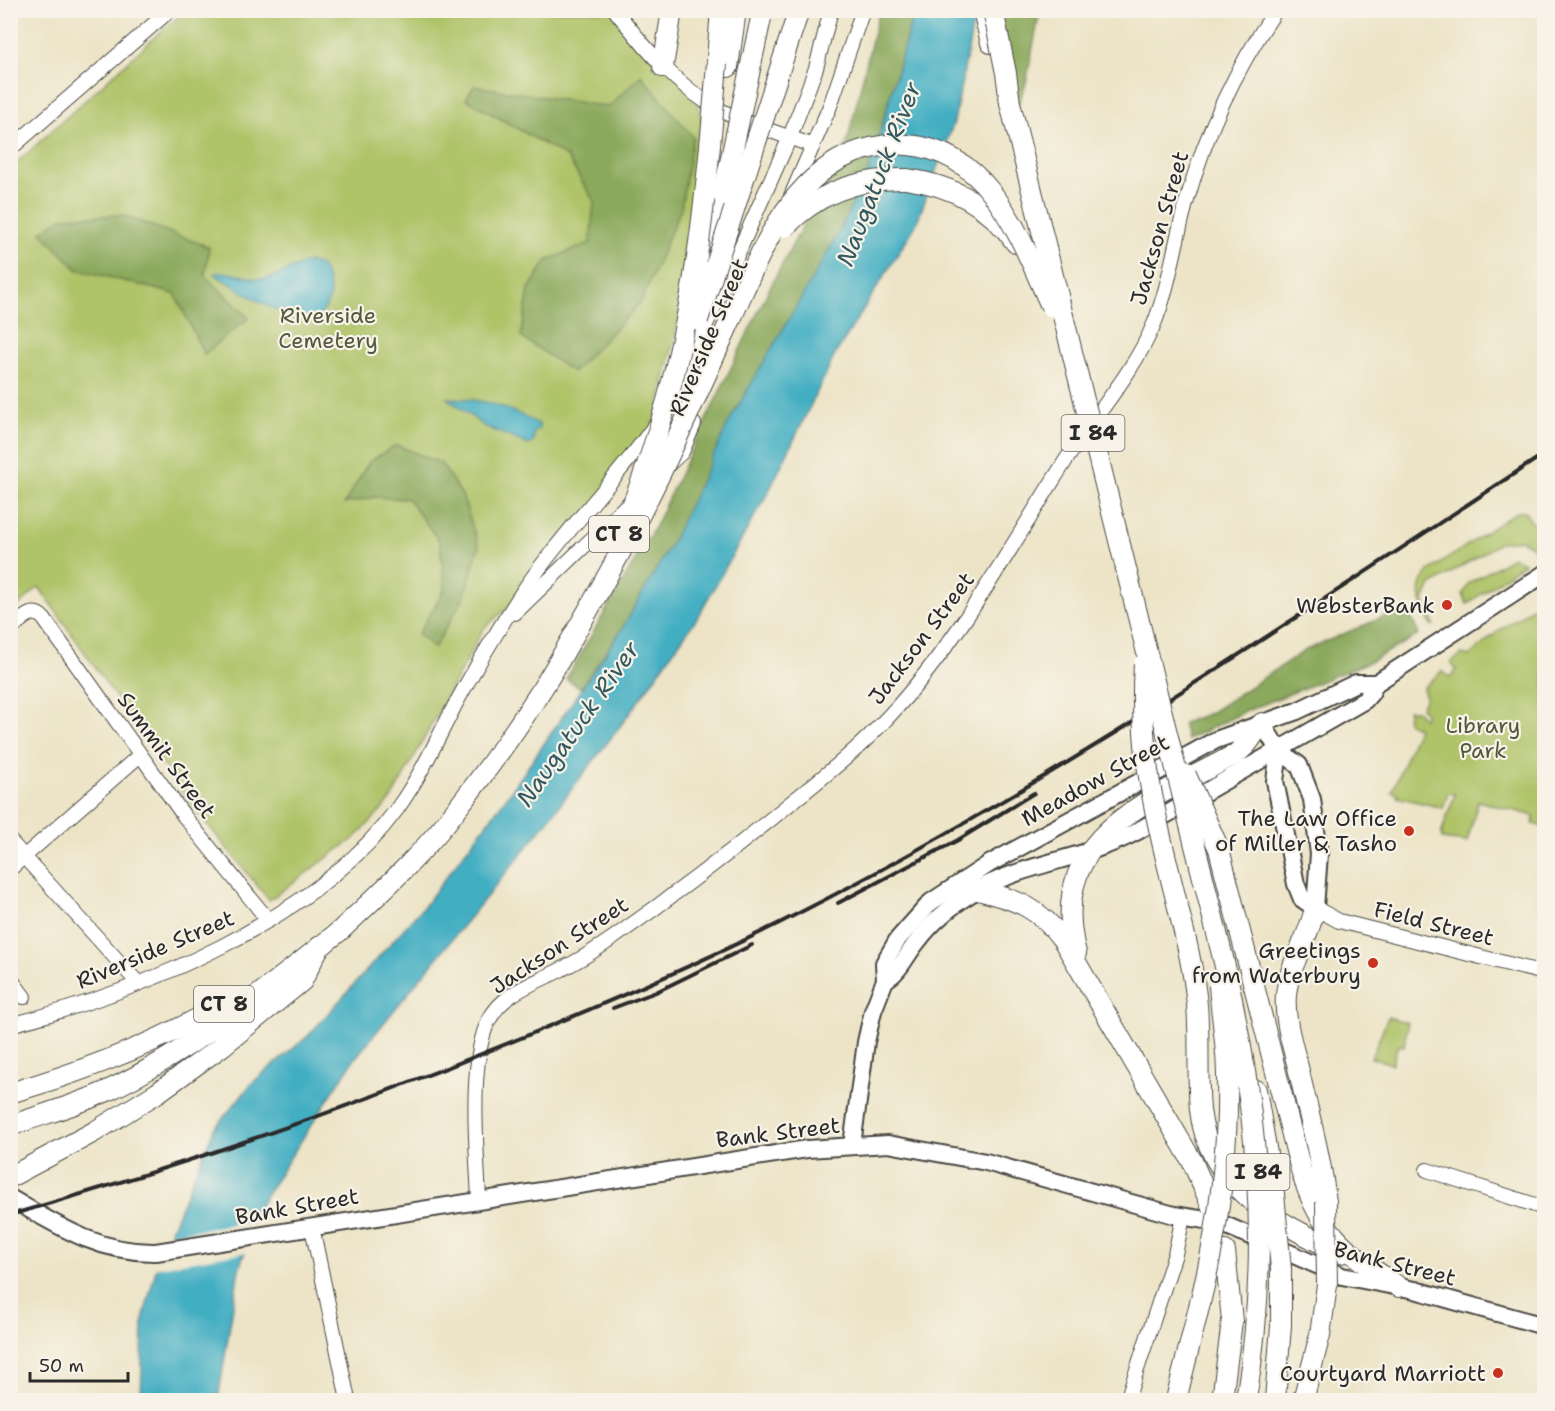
<svg xmlns="http://www.w3.org/2000/svg" width="1555" height="1411" font-family="'Shantell Sans',sans-serif">
  <style>
    .green { fill: #afc367; stroke: #6d7749; stroke-width: 1.5 }
    .forest { fill: #8ba95c; stroke: #5b6a44; stroke-width: 1.5 }
    .water { fill: #43aec2; stroke: #376c76; stroke-width: 1.5 }
    .pier { fill: #ede4c7 }
    .lines { fill: none; stroke-linecap: round; stroke-linejoin: round }
    .minor-casing { stroke: #484742; stroke-width: 16 }
    .major-casing { stroke: #484742; stroke-width: 20 }
    .highway-casing { stroke: #484742; stroke-width: 22 }
    .minor { stroke: #fff; stroke-width: 14 }
    .major { stroke: #fff; stroke-width: 16 }
    .highway { stroke: #fff; stroke-width: 20 }
    .rail { stroke: #2b2b2b; stroke-width: 4 }
    .highway-bridge-casing { stroke: #484742; stroke-width: 22; stroke-linecap: butt }
    .highway-bridge { stroke: #fff; stroke-width: 20 }
    .poi-dot { fill: #c8321e; stroke: #f7f3e8; stroke-width: 2 }
    .labels { text-anchor: middle; stroke-width: 4.5; stroke-linejoin: round; paint-order: stroke }
    .shield { fill: #f7f3e8; stroke: #686764; stroke-width: 1.5 }
    .shield-label { font-size: 21px; font-weight: bold; fill: #2b2b2b }
    .street-label { font-size: 22px; fill: #2b2b2b; stroke: #f7f3e8 }
    .park-label { font-size: 22px; fill: #53593d; stroke: #f7f3e8 }
    .poi-label { font-size: 22px; fill: #2b2b2b; stroke: #f7f3e8; text-anchor: end }
    .water-label { font-size: 24px; font-style: italic; fill: #335960; stroke: #f7f3e8 }
  </style>
  <rect width="100%" height="100%" fill="#f7f3e8"/>
  <filter id="ink" filterUnits="userSpaceOnUse"><feTurbulence type="fractalNoise" baseFrequency=".0167" numOctaves="2"/><feDisplacementMap in="SourceGraphic" scale="12" xChannelSelector="R" yChannelSelector="G"/><feConvolveMatrix kernelMatrix="1 2 1 2 8 2 1 2 1" color-interpolation-filters="sRGB"/></filter>
  <filter id="wash" filterUnits="userSpaceOnUse"><feTurbulence type="fractalNoise" baseFrequency=".008" numOctaves="4" result="noise"/><feDisplacementMap in="SourceGraphic" scale="24" xChannelSelector="R" yChannelSelector="G"/><feGaussianBlur stdDeviation="1.35" result="paint"/><feColorMatrix in="noise" values="0 0 0 0 0 0 0 0 0 0 0 0 0 0 0 0 0 1.4 0 .05"/><feComposite in="paint" operator="in"/></filter>
  <g filter="url(#wash)">
    <rect width="100%" height="100%" fill="#ede4c7"/>
    <g class="green">
      <polygon points="188,10 615,11 696,94 705,137 706,201 651,440 517,600 484,628 390,801 356,837 269,900 187,799 39,587 11,612 11,168 168,25"/>
      <path d="M 1516,512 L 1525,512 L 1532,523 L 1544,530 L 1544,550 L 1537,555 L 1533,547 L 1521,540 L 1501,542 L 1431,585 L 1424,601 L 1434,625 L 1431,625 C 1422,605 1413,589 1429,571 Z"/>
      <polygon points="1513,557 1524,563 1467,604 1463,594 1469,583"/>
      <polygon points="1544,600 1544,827 1533,824 1534,816 1478,801 1467,842 1442,839 1442,831 1455,794 1448,793 1443,808 1397,797 1398,794 1392,792 1418,728 1407,722 1408,710 1416,710 1423,719 1425,714 1421,707 1426,698 1423,688 1442,671 1450,678 1457,669 1450,663 1462,654 1469,656 1497,632"/>
      <polygon points="1388,1017 1408,1023 1404,1046 1398,1045 1392,1064 1371,1058"/>
    </g>
    <g class="forest">
      <polygon points="879,11 914,11 870,168 837,236 671,544 622,629 581,688 566,679 654,528 768,291 847,143"/>
      <polygon points="995,11 1040,11 1026,83 1011,125"/>
      <polygon points="641,75 693,137 681,208 641,302 573,372 521,337 529,289 547,260 590,243 594,201 567,157 466,99 474,86 609,107"/>
      <polygon points="122,215 209,247 205,276 249,318 204,354 175,294 77,269 41,232 63,217"/>
      <polygon points="396,445 441,463 462,495 479,546 464,597 434,648 418,634 445,589 440,542 408,499 375,497 344,504 369,462"/>
      <polygon points="1397,611 1410,615 1419,635 1369,662 1244,712 1187,740 1183,723 1210,713 1306,650"/>
    </g>
    <g class="water">
      <polygon points="914,11 978,11 973,24 954,122 916,225 836,353 769,491 697,618 630,713 536,836 353,1061 262,1201 239,1269 218,1400 141,1400 143,1319 159,1258 214,1129 252,1083 308,1036 425,905 515,786 622,629 671,544 730,420 837,236 870,168"/>
      <path d="M 309,262 L 321,266 C 330,283 334,290 325,309 C 309,342 233,284 214,274 C 232,268 251,283 269,278 C 283,275 294,265 309,262 Z"/>
      <path d="M 447,398 C 487,399 504,406 539,424 L 539,429 L 534,433 L 534,441 L 529,445 L 484,426 Z"/>
    </g>
    <polygon class="pier" points="259,1220 248,1252 153,1268 165,1235"/>
  </g>
  <g filter="url(#ink)">
    <g class="lines">
      <g class="minor-casing">
        <g id="minor">
          <path d="M 615,10 C 645,48 675,85 718,109 C 748,125 782,134 813,146"/>
          <polyline points="10,149 170,10"/>
          <polyline points="791,196 830,106 863,10"/>
          <polyline points="675,394 790,137 816,68 831,10"/>
          <polyline points="668,465 682,452 694,424"/>
          <polyline points="515,613 635,497"/>
          <path d="M 10,630 C 21,621 32,605 44,619 L 184,816 L 268,920"/>
          <polyline points="10,841 138,983"/>
          <polyline points="10,869 140,755"/>
          <polyline points="1315,908 1339,921 1544,973"/>
          <polyline points="10,978 24,997"/>
          <path d="M 10,1025 C 140,992 316,920 397,809 C 420,777 437,740 455,705 C 474,670 494,636 516,602 C 556,539 612,486 655,425"/>
          <polyline points="1427,1170 1544,1208"/>
          <path d="M 479,1199 C 477,1153 468,1060 489,1020 C 503,992 536,983 562,969 C 580,960 597,949 613,938 C 673,896 731,852 787,806 C 822,778 858,750 889,716 C 959,641 1009,549 1064,463 C 1093,417 1133,374 1154,324 C 1170,285 1175,241 1187,200 C 1206,132 1236,68 1276,10"/>
          <polyline points="312,1227 348,1400"/>
          <polyline points="1127,1400 1175,1254 1183,1217"/>
        </g>
      </g>
      <g class="major-casing">
        <g id="major">
          <polyline points="1262,723 1279,751 1299,765 1312,799 1319,854 1315,908 1302,899 1296,884 1275,781 1279,751"/>
          <path d="M 885,980 C 900,972 906,955 917,942 C 932,922 951,906 972,893 C 1022,863 1084,860 1136,832 L 1365,700 L 1371,693 L 1376,683 L 1544,574"/>
          <polyline points="852,1145 866,1042 873,1011 885,980 884,963 898,939 931,902 989,864 1216,740 1297,711 1356,683 1376,683"/>
          <path d="M 10,1198 C 58,1226 99,1253 156,1252 L 807,1149 L 888,1144 L 986,1162 L 1174,1215 L 1218,1222 L 1342,1276 L 1415,1290 L 1544,1326"/>
        </g>
      </g>
      <g class="highway-casing">
        <g id="highway">
          <polyline points="983,10 991,43"/>
          <polyline points="717,59 721,10"/>
          <polyline points="663,67 672,10"/>
          <polyline points="728,67 736,10"/>
          <path d="M 906,179 C 951,185 990,205 1016,243"/>
          <polyline points="709,265 723,195"/>
          <path d="M 1219,849 L 1301,1170 C 1320,1235 1346,1251 1399,1287"/>
          <path d="M 1170,875 C 1180,917 1193,961 1197,1005 C 1200,1040 1197,1075 1200,1110 C 1209,1190 1278,1222 1341,1253"/>
          <path d="M 978,890 C 1018,900 1038,907 1063,940 L 1192,1161 L 1213,1209"/>
          <path d="M 1315,908 C 1309,939 1289,963 1286,995 C 1284,1019 1292,1044 1298,1067 C 1308,1112 1321,1156 1326,1202"/>
          <path d="M 1076,953 C 1045,834 1152,800 1236,754 L 1247,744 L 1262,723"/>
          <polyline points="1256,1090 1274,1194"/>
          <path d="M 10,1093 C 88,1070 165,1041 233,998"/>
          <path d="M 10,1126 C 43,1114 78,1105 109,1090 C 193,1050 268,988 341,930"/>
          <polyline points="10,1177 94,1132 157,1093 221,1047 302,981 319,947"/>
          <polyline points="1176,1400 1199,1307"/>
          <polyline points="1222,1400 1232,1321 1225,1251"/>
          <polyline points="1275,1400 1281,1326 1281,1269"/>
          <polyline points="1303,1400 1320,1335 1327,1285"/>
        </g>
      </g>
      <use href="#minor" class="minor"/>
      <use href="#major" class="major"/>
      <use href="#highway" class="highway"/>
      <g class="rail">
        <polyline points="838,903 958,840 1034,793"/>
        <polyline points="613,1008 656,992 752,945"/>
        <path d="M 10,1215 C 196,1162 379,1098 557,1023 C 639,989 722,953 801,912 C 1061,779 1301,614 1544,454"/>
      </g>
      <g class="highway-bridge-casing">
        <g id="highway-bridge">
          <path d="M 993,10 L 1006,73 L 1010,103 L 1224,962 C 1258,1113 1271,1246 1246,1400"/>
          <polyline points="723,195 761,18"/>
          <path d="M 785,227 C 818,192 859,178 906,179"/>
          <polyline points="698,320 799,10"/>
          <path d="M 632,506 C 691,355 705,222 717,63"/>
          <path d="M 1144,664 C 1139,743 1151,799 1170,875"/>
          <polyline points="1186,775 1219,849"/>
          <path d="M 341,930 C 381,892 423,854 456,810 C 495,760 536,703 567,647 C 601,589 634,529 663,468 C 685,422 706,375 727,328 C 754,269 778,196 837,161 C 858,149 884,143 908,145 C 992,152 1021,241 1051,306"/>
          <polyline points="1274,1194 1281,1269"/>
          <polyline points="1326,1202 1327,1285"/>
          <path d="M 1199,1307 C 1218,1231 1229,1155 1227,1076 C 1227,1046 1221,1015 1219,985"/>
        </g>
      </g>
      <use href="#highway-bridge" class="highway-bridge"/>
    </g>
  </g>
  <g class="poi-dot">
    <circle cx="1447" cy="605" r="6"/>
    <circle cx="1409" cy="831" r="6"/>
    <circle cx="1373" cy="963" r="6"/>
    <circle cx="1498" cy="1373" r="6"/>
  </g>
  <g class="labels">
    <g class="shield">
      <rect x="1061.5" y="415" width="63" height="36" rx="4.5"/>
      <rect x="589" y="516" width="60" height="36" rx="4.5"/>
      <rect x="194" y="986" width="60" height="36" rx="4.5"/>
      <rect x="1226.5" y="1154" width="63" height="36" rx="4.5"/>
    </g>
    <g class="shield-label">
      <text x="1093" y="440">I 84</text>
      <text x="619" y="541">CT 8</text>
      <text x="224" y="1011">CT 8</text>
      <text x="1258" y="1179">I 84</text>
    </g>
    <g class="street-label">
      <text transform="translate(1159 228) rotate(-74)" y="8">Jackson Street</text>
      <text transform="translate(708 337) rotate(-67)" y="8">Riverside Street</text>
      <text transform="translate(921 638) rotate(-53)" y="8">Jackson Street</text>
      <text transform="translate(167 755) rotate(54)" y="8">Summit Street</text>
      <text transform="translate(1095 780) rotate(-29)" y="8">Meadow Street</text>
      <text transform="translate(1434 923) rotate(14)" y="8">Field Street</text>
      <text transform="translate(559 945) rotate(-33)" y="8">Jackson Street</text>
      <text transform="translate(155 949) rotate(-23)" y="8">Riverside Street</text>
      <text transform="translate(778 1132) rotate(-7)" y="8">Bank Street</text>
      <text transform="translate(297 1206) rotate(-10)" y="8">Bank Street</text>
      <text transform="translate(1395 1263) rotate(14)" y="8">Bank Street</text>
    </g>
    <g class="park-label">
      <text x="328" y="323">Riverside<tspan x="328" dy="25">Cemetery</tspan></text>
      <text x="1483" y="733">Library<tspan x="1483" dy="25">Park</tspan></text>
    </g>
    <g class="poi-label">
      <text x="1435" y="613">WebsterBank</text>
      <text x="1397" y="826">The Law Office<tspan x="1397" dy="25">of Miller &amp; Tasho</tspan></text>
      <text x="1361" y="958">Greetings<tspan x="1361" dy="25">from Waterbury</tspan></text>
      <text x="1486" y="1381">Courtyard Marriott</text>
    </g>
    <g class="water-label">
      <text transform="translate(879 174) rotate(-69)" y="8">Naugatuck River</text>
      <text transform="translate(578 724) rotate(-55)" y="8">Naugatuck River</text>
    </g>
  </g>
  <rect width="1555" height="1411" fill="none" stroke="#f7f3e8" stroke-width="36"/>
  <path d="M30 1372v9h98v-9" fill="none" stroke="#2b2b2b" stroke-width="3"/>
  <text x="39" y="1372" font-size="18" fill="#2b2b2b" stroke="#f7f3e8" stroke-width="4.5" paint-order="stroke">50 m</text>
</svg>
